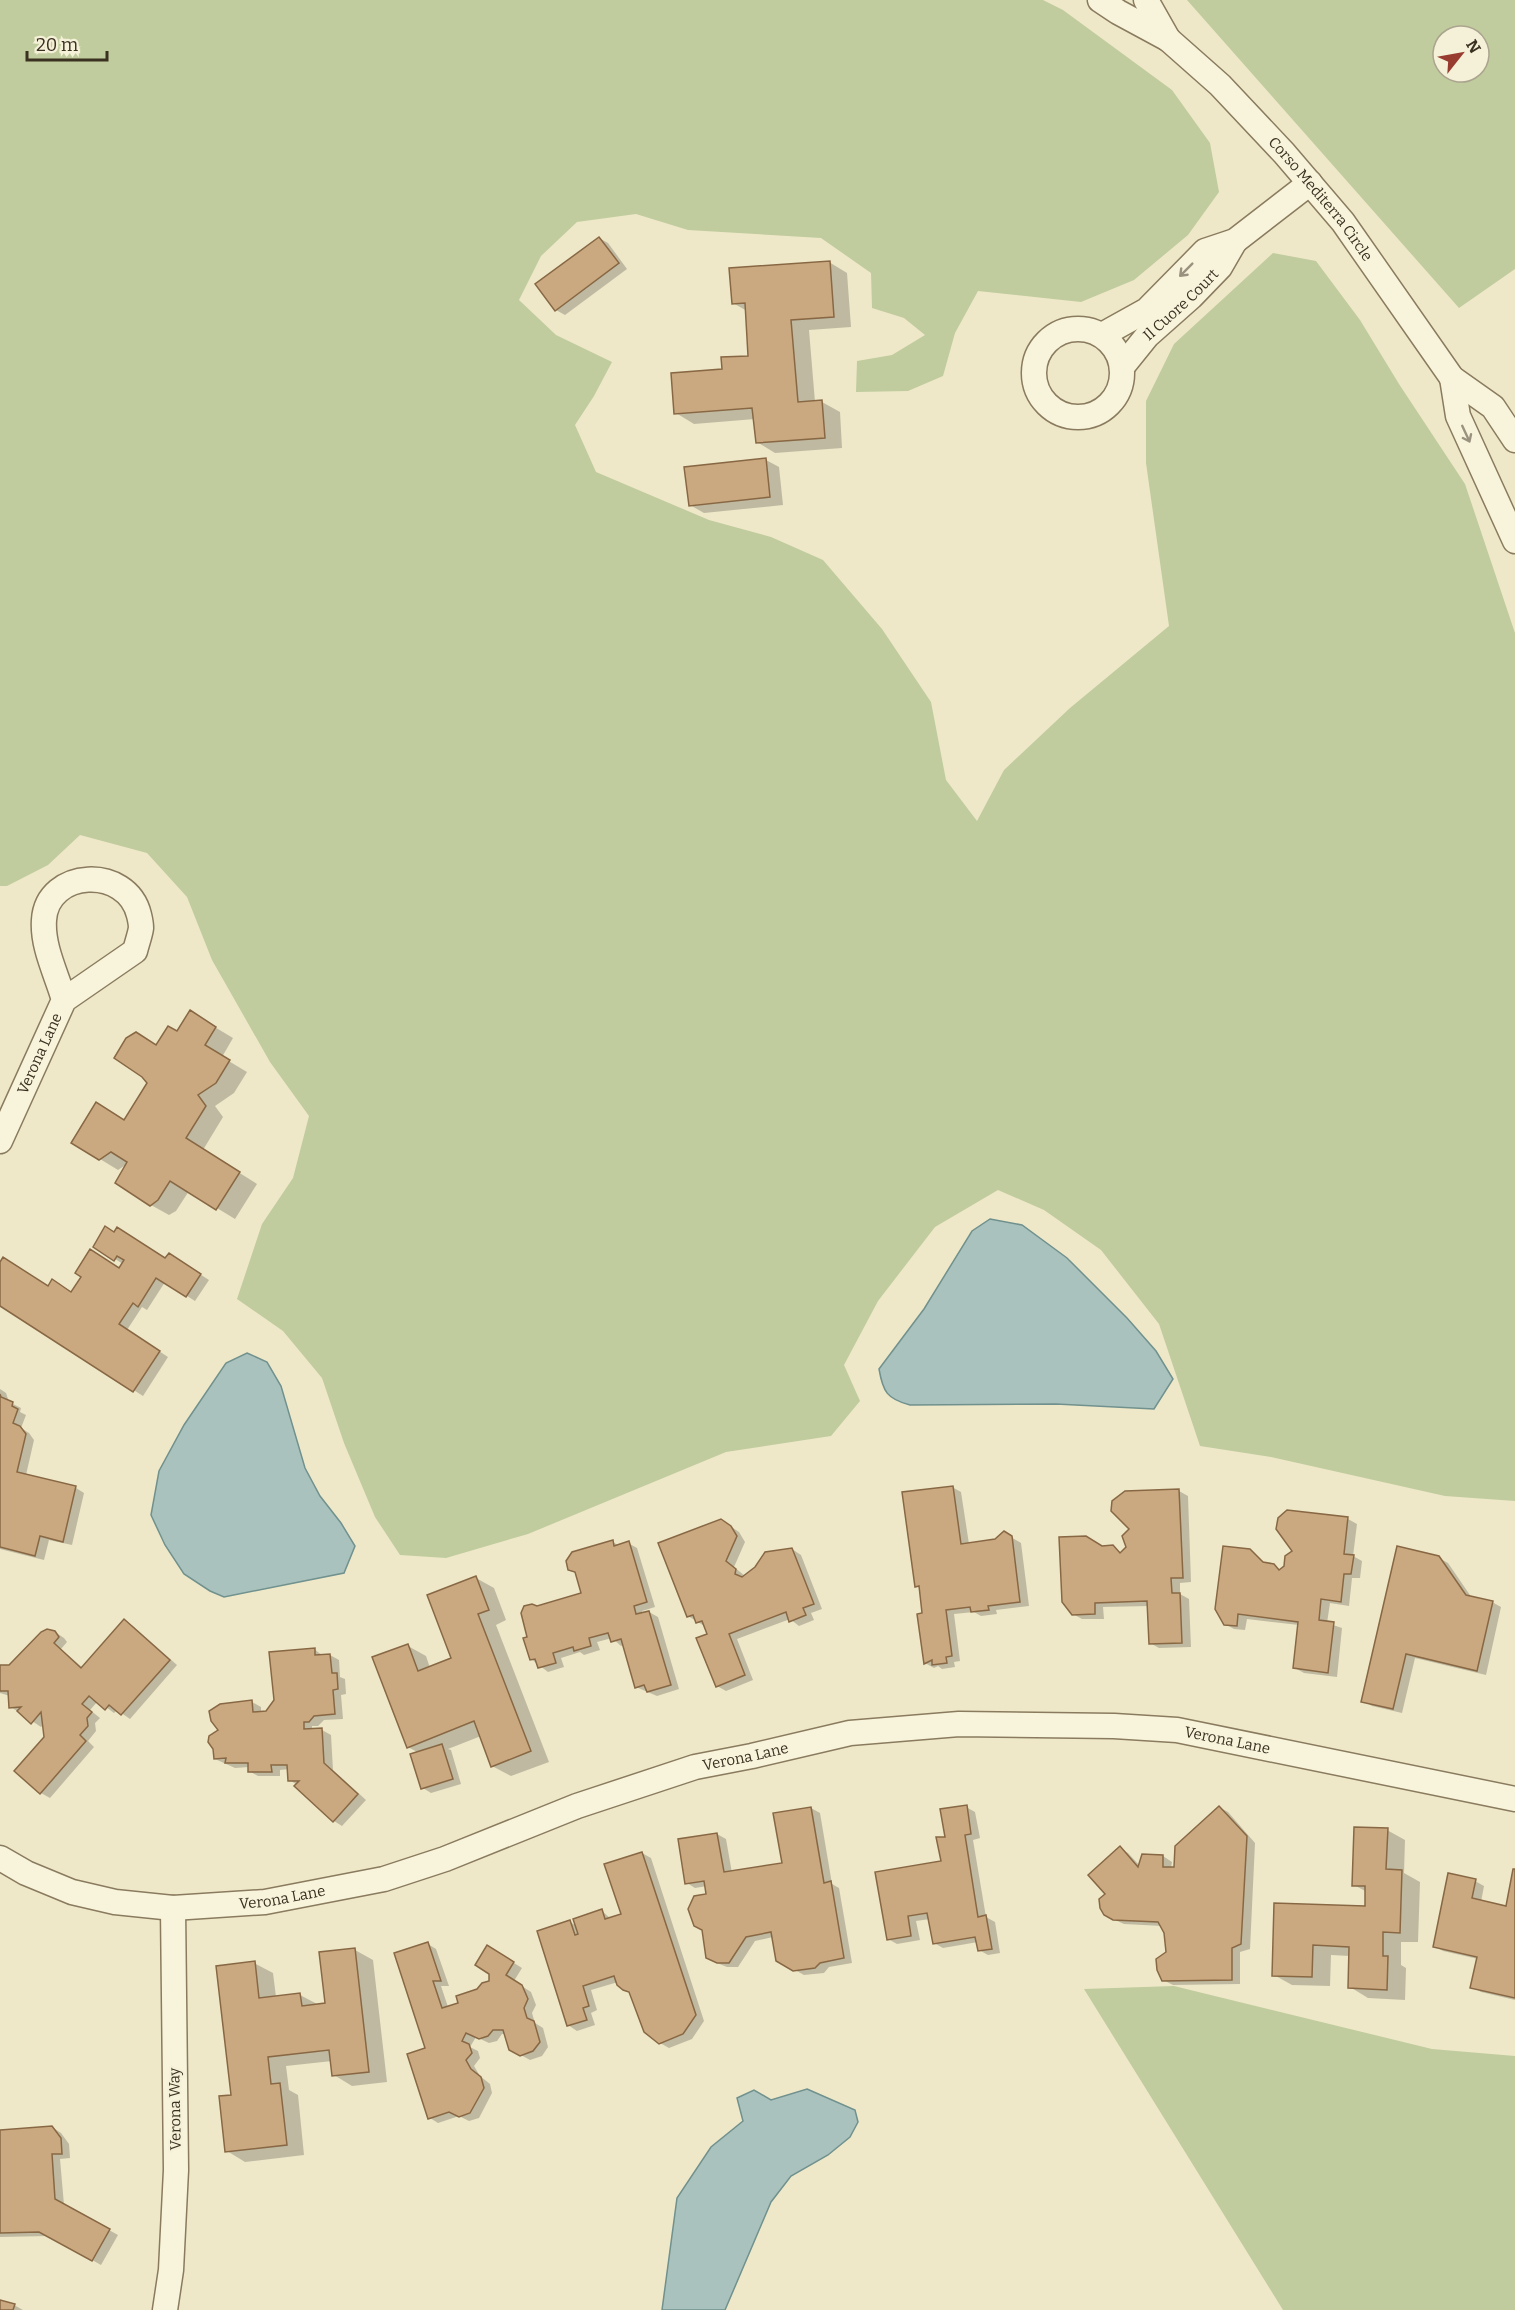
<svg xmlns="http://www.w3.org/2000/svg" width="1515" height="2310" font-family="Bitter,serif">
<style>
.green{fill:#c0cc9d;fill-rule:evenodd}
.water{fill:#aac2be;stroke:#70918d;stroke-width:1.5}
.shadow{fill:#0003}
.building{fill:#cba980;stroke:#886844;stroke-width:1.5}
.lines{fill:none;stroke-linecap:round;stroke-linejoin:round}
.street-casing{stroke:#8a7b5e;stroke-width:27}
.street{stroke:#f8f4dc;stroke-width:24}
.oneway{stroke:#9a927e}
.labels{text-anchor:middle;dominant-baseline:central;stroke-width:4.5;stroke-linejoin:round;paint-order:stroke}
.street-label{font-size:15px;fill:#3b3121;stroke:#f5f1d8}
</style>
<rect width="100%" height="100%" fill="#eee8c9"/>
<g class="green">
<path d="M0,0H1043L1063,10L1172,90L1210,143L1219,192L1188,235L1134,280L1081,302L978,291L955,333L943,376L908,391L856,392L857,361L892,355L925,335L904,318L872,308L871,273L821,238L688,230L636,214L577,222L541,256L519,300L556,335L612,362L594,396L575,425L596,472L709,520L771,537L823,560L882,629L931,702L946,780L977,821L1004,770L1070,708L1169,626L1146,463V401L1174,344L1273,253L1316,261L1360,320L1399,384L1465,484L1515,633V1501L1445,1496L1271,1457L1200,1446L1159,1324L1101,1250L1044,1210L998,1190L935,1227L878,1301L844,1365L860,1401L831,1436L726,1452L528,1534L446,1558L400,1555L375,1517L344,1443L322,1378L283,1331L237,1299L262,1224L293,1178L309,1116L270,1062L212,960L187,897L147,853L80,835L48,865L7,886H0Z"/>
<path d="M1187,0H1515V269L1459,308ZM1443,36H1479V72H1443Z"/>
<path d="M1174,1986L1432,2049L1515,2056V2310H1283L1084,1989Z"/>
</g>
<g class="water">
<path d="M990,1219L1022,1225L1067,1258L1127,1318L1156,1351L1173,1379L1154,1409L1056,1404L910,1405C887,1399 883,1392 879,1369L924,1309L972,1231Z"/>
<path d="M247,1353L267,1362L281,1386L305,1468L320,1496L341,1523L355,1546L344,1573L224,1597L210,1591L184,1574L165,1545L151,1515L159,1471L184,1425L226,1363Z"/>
<path d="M807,2089L855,2110L858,2122L850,2137L828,2155L791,2176L771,2202L725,2310H662L677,2198L711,2147L743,2121L737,2098L754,2090L771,2100Z"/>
</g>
<g class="shadow">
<path d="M599,238L608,243L627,269L565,315L556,310Z"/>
<path d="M829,262L847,273L851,327L809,330L815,402H822L840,412L842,448L775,453L757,442L755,419L694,424L676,413L724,371L750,357L747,311L733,303Z"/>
<path d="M766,460L779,467L783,505L704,513L690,505Z"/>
<path d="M208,1023L233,1038L222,1057L247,1072L234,1093L215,1106L223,1117L203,1150L257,1184L235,1219L189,1191L176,1211L169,1215L151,1205L130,1162L118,1170L100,1159L149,1083L157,1046L178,1033Z"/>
<path d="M95,1246L178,1260L209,1280L195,1301L165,1282L147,1310L142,1307L127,1330L168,1357L143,1396L0,1304V1265L49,1288L72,1293L120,1269L123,1264Z"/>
<path d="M0,1389L6,1393L9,1402L21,1408L20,1412L26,1415L21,1428L29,1433L34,1440L26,1475L76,1488L84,1493L72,1545L49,1540L44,1560L0,1549Z"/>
<path d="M952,1487L961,1492L969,1544L995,1541L1004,1533L1021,1543L1029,1606L996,1610L997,1614L981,1616L974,1612L954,1614L960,1661L954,1662L955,1667L942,1669L938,1666L934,1668L925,1663L924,1615L920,1588L916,1586Z"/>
<path d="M1179,1491L1188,1496L1191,1582L1180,1583V1594L1189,1599L1191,1647L1159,1648L1150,1643L1149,1606L1103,1607L1104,1619H1082L1073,1614L1102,1547L1112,1546L1122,1553Z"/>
<path d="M1287,1512L1348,1519L1357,1524L1353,1556L1362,1561L1360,1578H1352L1349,1606L1330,1603L1327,1623L1342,1628L1337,1677L1304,1673L1295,1668L1299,1625L1247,1619L1245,1630L1234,1629L1225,1624L1249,1551L1267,1564L1282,1570L1294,1551Z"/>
<path d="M730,1526L739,1532L745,1542L734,1567L745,1576L792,1549L801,1555L822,1609L811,1613L814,1620L799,1626L790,1619L737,1639L753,1680L726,1691L717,1686L706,1627L688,1616Z"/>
<path d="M613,1542L619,1546L628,1543L637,1548L655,1607L642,1611L643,1614L649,1612L658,1617L679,1689L657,1696L636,1687L624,1645L621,1646L612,1638L597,1642L600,1650L584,1655L580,1652L561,1658L564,1667L548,1672L531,1659L529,1638L537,1608L583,1594L577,1574L569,1569Z"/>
<path d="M1439,1558L1448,1563L1472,1598L1492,1602L1501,1607L1486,1675L1415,1658L1402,1713L1372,1706L1363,1701Z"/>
<path d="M476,1578L494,1588L506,1620L496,1625L549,1762L511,1776L492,1766L481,1736L448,1749L451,1750L461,1784L431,1793L423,1788L419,1753L408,1747V1646L426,1656L430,1668L453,1659Z"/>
<path d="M125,1621L133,1626L177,1665L130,1719L117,1710L114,1713L98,1701L90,1710L100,1718L95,1723L96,1731L88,1741L94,1747L50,1798L41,1793L45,1738L44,1724L41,1727L11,1707L10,1696L0,1693V1666L10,1667L55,1632L64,1638L67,1642L61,1649L83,1668Z"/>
<path d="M314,1649L323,1656L330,1655L339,1660L340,1677L345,1679L346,1694L341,1695L343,1719L324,1720L318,1726H312V1730H322L331,1735L333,1770L366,1800L342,1826L334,1821L297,1785L290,1780L289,1769L280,1770V1776H258L249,1771V1767L235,1768L215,1759L252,1702L261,1707V1713L267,1712Z"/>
<path d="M966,1807L975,1812L980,1838L973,1840L986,1917L995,1922L1000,1953L988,1955L979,1950L978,1942L943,1948L934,1943L930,1919L916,1921L920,1940L897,1944L888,1939L942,1863L947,1839Z"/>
<path d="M1219,1807L1228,1812L1255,1843L1250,1949L1240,1952V1984L1173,1985L1163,1980L1167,1952L1165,1933L1162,1926L1124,1924L1115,1920L1107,1894L1120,1848L1128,1853L1140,1866L1163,1856L1172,1862L1171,1868H1176Z"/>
<path d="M811,1808L820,1813L832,1884L839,1888L852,1963L829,1967L824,1973L804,1975L777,1960L773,1937L755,1941L738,1967H727L717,1963L707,1886L695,1888L687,1883L717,1834L726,1839L732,1873L783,1864Z"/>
<path d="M1387,1830L1405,1840L1404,1873L1420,1882L1418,1942H1401V1965L1406,1968L1405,2000L1368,1998L1350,1987V1956L1331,1955L1330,1986L1292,1985L1274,1975L1276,1905L1366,1908L1367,1892L1354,1885Z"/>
<path d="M642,1853L651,1858L704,2021L692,2039L669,2048L660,2043L631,1993L623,1989L618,1982L591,1990L597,2010L591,2013L595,2025L577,2031L568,2025L570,1922L578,1927L602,1911L611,1919L623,1915Z"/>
<path d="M1515,1870V2000L1481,1992L1472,1987L1478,1959L1443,1951L1434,1946L1475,1881L1484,1886L1481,1902L1507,1907Z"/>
<path d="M428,1944L436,1949L449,1986H441L448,2007L460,2004L491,1982L488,1947L522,1968L514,1981L531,1992L536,2005L532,2013L535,2023L543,2028L548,2047L542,2056L530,2060L510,2049L506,2034H502L497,2041L489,2043L476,2037L470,2047L478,2051L480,2058L474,2066L480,2076L490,2084L492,2093L479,2118L469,2121L459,2116L438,2123L430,2118Z"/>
<path d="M355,1950L373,1960L387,2082L352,2086L334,2075L332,2061L286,2066L289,2090L298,2095L304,2155L245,2162L227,2151L233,2096L254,1963L273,1973L276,1997L300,1995L319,2005L327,2004Z"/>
<path d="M52,2127L61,2133L69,2144L70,2158L60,2159L64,2205L118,2235L101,2265L49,2236L0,2237V2132Z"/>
<path d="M0,2301L14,2305L23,2310H0Z"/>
</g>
<g class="building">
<path d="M599,237L619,263L555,311L535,284Z"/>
<path d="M830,261L834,317L791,320L798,402L822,400L825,438L756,443L752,408L674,414L671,373L722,369L721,357L748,356L745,303L732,304L729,268Z"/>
<path d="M766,458L770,497L689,506L684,467Z"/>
<path d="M190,1010L216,1027L205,1045L230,1060L216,1083L198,1095L206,1106L186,1138L240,1172L216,1210L170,1181L158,1200L150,1206L115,1183L127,1162L111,1152L99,1160L71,1143L96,1102L124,1120L147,1083L142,1077L114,1058L126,1038L136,1032L156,1045L168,1026L177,1031Z"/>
<path d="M105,1226L114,1232L117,1227L165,1258L169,1253L201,1274L186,1297L156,1278L138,1307L133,1303L119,1324L160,1351L133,1392L0,1306V1262L3,1257L48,1286L52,1279L71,1292L81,1277L75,1273L90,1249L119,1268L124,1260L117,1256L114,1261L93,1247Z"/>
<path d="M0,1394L1,1397L13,1402L12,1406L18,1409L13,1423L20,1426L26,1434L17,1472L76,1486L63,1542L40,1536L35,1556L0,1547Z"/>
<path d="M953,1486L961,1544L995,1539L1004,1531L1012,1536L1020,1602L988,1606L989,1610L971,1612L970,1607L946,1610L952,1656L946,1657L947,1663L932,1665V1660L924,1664L917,1614L922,1613L919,1586L915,1587L902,1492Z"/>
<path d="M1179,1489L1183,1578H1171L1172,1593H1180L1182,1643L1149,1644L1147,1601L1095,1603V1614L1072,1615L1062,1602L1059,1537L1086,1536L1102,1546L1113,1545L1120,1553L1126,1547L1122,1536L1129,1529L1111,1511L1112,1501L1125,1491Z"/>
<path d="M1287,1510L1348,1517L1344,1554L1354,1555L1351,1574H1344L1341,1602L1321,1599L1319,1620L1334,1622L1328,1673L1293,1668L1298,1622L1238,1614L1237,1626L1224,1625L1215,1609L1223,1546L1250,1549L1263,1562L1274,1564L1279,1570L1284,1566L1285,1556L1292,1551L1276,1529L1278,1518Z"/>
<path d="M721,1519L731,1526L737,1536L726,1561L736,1569L735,1574L742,1577L755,1567L765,1552L792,1548L814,1604L803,1608L806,1615L789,1622L786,1612L729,1634L745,1675L716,1687L696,1638L707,1634L702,1621L696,1623L693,1615L687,1617L658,1543Z"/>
<path d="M613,1540L614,1546L629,1541L647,1602L634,1606L636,1614L649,1611L671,1685L647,1692L644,1685L635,1688L621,1639L611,1642L608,1633L589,1638L591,1646L574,1651L573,1647L553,1653L556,1663L538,1668L535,1659L530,1660L523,1638L527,1637L521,1613L524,1606L532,1604L537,1606L581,1593L575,1572L568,1570L566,1561L572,1552Z"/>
<path d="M1397,1546L1439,1556L1466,1595L1493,1601L1477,1671L1406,1654L1393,1709L1361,1702Z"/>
<path d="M476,1576L489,1610L478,1614L531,1751L491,1767L474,1721L407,1748L372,1657L408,1644L418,1671L451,1658L427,1595Z"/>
<path d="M124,1619L170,1660L121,1715L109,1705L105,1710L89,1696L82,1704L92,1712L87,1718L88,1726L80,1735L86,1741L40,1794L14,1771L44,1737L41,1712L31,1724L17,1711L21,1707L9,1708L8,1691H0V1665H9L41,1632L47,1629L55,1631L59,1637L54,1643L81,1668Z"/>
<path d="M315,1648V1655L330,1654L332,1673H337L338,1689L333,1690L335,1714L314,1716L309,1722H304V1729L322,1728L324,1763L358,1794L333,1822L294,1786L299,1781H288L287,1765H271L272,1772H248V1763H225L226,1758L214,1759L213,1749L208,1742L209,1736L218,1730L211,1721L209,1711L220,1704L252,1700L253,1712L266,1711L274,1700L269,1652Z"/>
<path d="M442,1744L453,1779L421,1789L410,1754Z"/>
<path d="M967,1805L971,1834L965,1835L978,1917L986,1915L992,1949L978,1951L975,1937L933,1944L927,1913L908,1916L911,1936L887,1940L875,1872L941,1861L936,1837H945L940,1809Z"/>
<path d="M1219,1806L1247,1836L1241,1944L1232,1948V1980L1162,1981L1157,1970L1156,1959L1166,1952L1164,1933L1158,1922L1113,1920L1104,1915L1100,1908L1099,1899L1105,1894L1088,1875L1120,1846L1138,1867L1142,1854L1163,1855V1867H1174L1175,1846Z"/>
<path d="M811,1807L824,1883L831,1881L844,1958L820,1963L815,1968L793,1971L776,1961L771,1932L746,1937L729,1963H717L706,1958L702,1930L694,1926L688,1909L694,1896L706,1894L704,1881L685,1884L678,1839L717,1833L724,1872L782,1863L773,1813Z"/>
<path d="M1354,1827L1388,1828L1386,1869L1402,1870L1400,1933L1383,1932V1956H1388L1387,1990L1348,1988L1349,1947L1313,1945L1312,1977L1272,1976L1274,1903L1365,1906V1886H1352Z"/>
<path d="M642,1852L696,2015L683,2034L659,2044L644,2032L629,1992L623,1990L617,1985L614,1976L583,1986L589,2006L583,2008L587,2020L567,2026L537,1931L570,1920L575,1935L578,1934L573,1919L602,1909L605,1919L621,1914L604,1864Z"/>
<path d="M1513,1869H1515V1998L1470,1988L1477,1957L1433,1947L1448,1873L1476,1879L1472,1898L1506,1906Z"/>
<path d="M428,1942L441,1981H433L442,2008L458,2003L456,1996L477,1989L482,1983L489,1981V1974L475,1965L487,1945L514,1962L506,1975L522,1985L528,1999L524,2008L527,2018L534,2021L540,2042L533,2051L520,2056L509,2050L503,2030H493L488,2036L479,2039L466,2033L462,2041L469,2044L472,2053L466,2060L471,2069L481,2077L484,2088L470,2113L459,2117L449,2112L428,2119L407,2054L425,2048L394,1953Z"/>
<path d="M355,1948L369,2072L332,2076L329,2050L268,2057L271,2084L280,2083L287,2145L225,2152L219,2096L231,2095L216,1966L255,1961L259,1998L300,1993L302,2006L325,2003L319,1952Z"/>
<path d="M52,2126L61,2138L62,2154H52L55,2199L110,2229L92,2261L39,2232L0,2233V2130Z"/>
<path d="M0,2300L15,2304L13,2310H0Z"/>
</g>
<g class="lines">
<g class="street-casing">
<g id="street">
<path id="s1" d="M1100,0L1118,12L1168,39L1220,85L1284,153L1343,222L1452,378L1493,407L1515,440"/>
<path d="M1146,0L1168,39"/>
<circle cx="1078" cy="373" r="44"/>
<path d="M1102,335L1147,310L1205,251L1235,241L1310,183"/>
<path id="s2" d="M1122,367L1147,336L1191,297L1220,267L1235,241"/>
<path d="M1452,378L1458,416L1515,541"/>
<path id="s3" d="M0,1141L64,1000L135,951C137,943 140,935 141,928C141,924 140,919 139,915C127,865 47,869 44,920C42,947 57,975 64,1000"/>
<path id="s4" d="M0,1858L26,1873L72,1892L115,1902L173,1908L265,1902L384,1879L445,1859L577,1806L695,1767L752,1756L850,1733L959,1724L1114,1726L1177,1730L1515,1799"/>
<path d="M165,2310L171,2270L176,2170L173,1908"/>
</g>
</g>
<use href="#street" class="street"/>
</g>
<defs><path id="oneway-shaft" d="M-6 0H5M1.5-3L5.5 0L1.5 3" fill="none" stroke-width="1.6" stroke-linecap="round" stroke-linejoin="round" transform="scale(1.5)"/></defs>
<g class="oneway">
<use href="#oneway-shaft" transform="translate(1186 270) rotate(135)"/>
<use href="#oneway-shaft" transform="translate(1466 434) rotate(65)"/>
</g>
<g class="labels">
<g class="street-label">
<text stroke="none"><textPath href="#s1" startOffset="300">Corso Mediterra Circle</textPath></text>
<text stroke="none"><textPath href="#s2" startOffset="86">Il Cuore Court</textPath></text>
<text stroke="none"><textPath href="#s3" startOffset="96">Verona Lane</textPath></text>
<text stroke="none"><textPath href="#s4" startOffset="1264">Verona Lane</textPath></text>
<text stroke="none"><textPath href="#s4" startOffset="778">Verona Lane</textPath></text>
<text stroke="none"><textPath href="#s4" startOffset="292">Verona Lane</textPath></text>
<text transform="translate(175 2109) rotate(-91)">Verona Way</text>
</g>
</g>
<g transform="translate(1461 54) rotate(59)"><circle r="28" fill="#f5f1d8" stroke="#aba48f" stroke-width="1.5"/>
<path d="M0-4.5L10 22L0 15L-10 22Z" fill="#973c2f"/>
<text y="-9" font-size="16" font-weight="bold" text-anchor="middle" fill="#3b3121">N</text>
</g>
<path d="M27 51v9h80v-9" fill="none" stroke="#3b3121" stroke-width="3"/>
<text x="36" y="51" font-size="18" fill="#3b3121" stroke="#f5f1d8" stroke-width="4.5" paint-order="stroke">20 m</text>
</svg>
